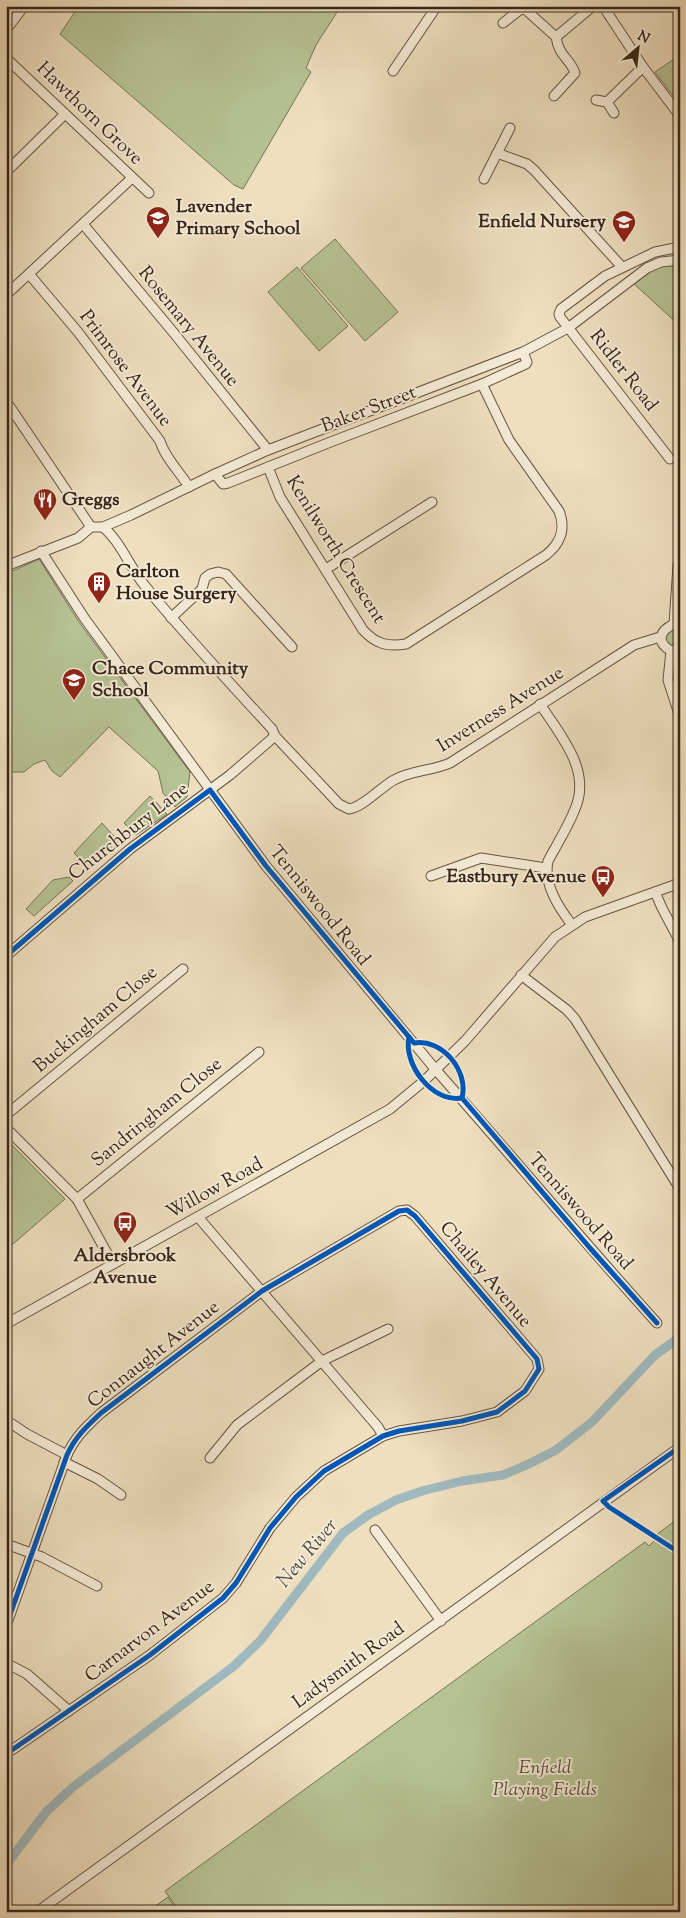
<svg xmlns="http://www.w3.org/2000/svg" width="686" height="1918" font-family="'Sorts Mill Goudy',serif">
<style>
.green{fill:#b6c294;stroke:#767457}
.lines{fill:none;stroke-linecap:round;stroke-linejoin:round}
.canal{stroke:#9fb9be;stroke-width:9}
.minor-casing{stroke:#645443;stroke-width:11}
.minor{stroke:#f4ead5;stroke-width:9}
.cycleway-casing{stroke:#f4ead5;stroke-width:8}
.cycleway{stroke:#0057b8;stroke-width:5}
.labels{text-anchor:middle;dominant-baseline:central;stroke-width:4;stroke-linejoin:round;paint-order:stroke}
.street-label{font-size:19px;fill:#36261a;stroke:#f4ead5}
.poi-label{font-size:19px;font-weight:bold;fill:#36261a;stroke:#f4ead5;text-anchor:start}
.park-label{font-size:19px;font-style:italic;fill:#564d38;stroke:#f4ead5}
.water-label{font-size:20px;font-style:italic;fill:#504b43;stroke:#f4ead5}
</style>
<rect width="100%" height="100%" fill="#eedfbf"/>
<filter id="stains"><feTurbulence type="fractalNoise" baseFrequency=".004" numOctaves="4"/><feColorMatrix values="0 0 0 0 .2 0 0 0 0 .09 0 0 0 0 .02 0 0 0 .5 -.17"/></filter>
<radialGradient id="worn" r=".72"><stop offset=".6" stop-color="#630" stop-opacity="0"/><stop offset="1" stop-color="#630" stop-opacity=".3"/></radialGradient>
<g class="green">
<path d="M79,6H341L316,45L306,68L311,72L243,189L234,185L60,34Z"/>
<path d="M680,55V105L655,72Z"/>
<path d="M335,239L398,312L365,341L301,268Z"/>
<path d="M670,265L680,267V326L632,282L658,266Z"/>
<path d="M297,267L348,326L319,351L268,292Z"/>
<path d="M39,559L79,622L190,772L187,797L175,807L163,793L158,771L109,727L60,777L52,771L45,760L34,764L24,772H6V574Z"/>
<path d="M672,628H676L680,632V642L674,647H671L663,640L665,634Z"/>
<path d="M150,796L167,814L136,835L124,823Z"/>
<path d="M102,823L121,844L90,869L74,853Z"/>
<path d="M69,877L73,881L34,916L26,909L53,880Z"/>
<path d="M6,1139L65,1199L6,1250Z"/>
<path d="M680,1517V1550L656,1535Z"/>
<path d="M655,1540L680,1555V1912H180L165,1891L645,1542L649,1546Z"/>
<path d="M168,1897L178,1912H147Z"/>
</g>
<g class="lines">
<path class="canal" d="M6,1865L46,1812L73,1787L234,1666L260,1641L343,1533L368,1515L396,1500L422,1491L462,1481L503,1475L531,1463L556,1450L592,1422L655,1355L680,1337"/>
<g class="minor-casing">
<g id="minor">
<path d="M603,6L643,67L680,116"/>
<path d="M503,23L521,9L526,10L556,37L593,6"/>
<path d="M6,30L24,6"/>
<path d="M6,58L149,193"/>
<path d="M393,71L437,6"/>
<path d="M554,96L575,73C570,58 559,57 556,37"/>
<path d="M596,100L607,102"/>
<path d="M614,113L607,102L643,67"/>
<path d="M497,153L527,164L534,170L622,267"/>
<path d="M6,172L65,114"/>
<path d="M484,179L510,128"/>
<path d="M83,224L173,332L268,450"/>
<path d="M29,274L78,332L160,441C165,458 180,472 189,487"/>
<path d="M6,295L132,178"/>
<path d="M6,401L91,527"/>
<path d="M670,459L560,317L559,314L561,309L605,276L655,252L680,247"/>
<path d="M268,467L280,497L363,630C376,644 387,647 406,644L546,555C561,543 566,529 559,511L509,440L482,384"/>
<path d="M215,474L223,484L228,483L328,443L482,384L526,364L527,362L523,352"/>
<path d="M103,527C121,542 130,568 145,586C185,635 229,682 272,729L275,736L339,804L349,809C362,808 381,787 394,780C412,770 432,771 450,763L634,645L660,637"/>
<path d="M41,551L85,619L266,866L436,1070C510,1154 582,1240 657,1323"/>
<path d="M6,566L78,538L91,527H103L131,515L215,474L268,450L523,352L568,328L647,268L661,262L680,260"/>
<path d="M326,569L432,502"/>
<path d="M171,618L202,589L205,578L210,574L218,572L226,574L292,647"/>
<path d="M674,624L678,565"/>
<path d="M680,627L674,624C659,631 656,642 671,651L680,647"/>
<path d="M671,651L668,680L680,717"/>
<path d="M540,704C560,735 592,770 575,809C568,827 557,844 548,861C543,884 559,908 572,925"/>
<path d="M431,876L481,858L546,868"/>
<path d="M655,892L662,908L680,942"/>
<path d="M6,956L130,849L230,775L275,736"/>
<path d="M521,975L567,1010L575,1019L680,1189"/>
<path d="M6,1115L183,969"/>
<path d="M6,1128L77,1199L113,1264"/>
<path d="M77,1199L259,1052"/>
<path d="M198,1217L378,1427L383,1436"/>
<path d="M6,1324L390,1109L424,1081L465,1041L555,937L585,917L680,883"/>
<path d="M6,1420L27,1434L67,1455"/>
<path d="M210,1458L237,1425L322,1361L388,1329"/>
<path d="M64,1462L98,1479L121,1495"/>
<path d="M375,1530L441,1621"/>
<path d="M6,1544L42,1557L97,1586"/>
<path d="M6,1626L67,1455C75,1437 87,1426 101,1413L262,1291L399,1211L407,1210L415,1216L537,1359L539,1369L525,1391L497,1412L462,1421L399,1431L383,1436L324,1471L296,1497L270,1528L236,1583L223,1598L150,1655L6,1754"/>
<path d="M6,1663L27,1674L69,1711"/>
<path d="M37,1912L680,1447"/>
</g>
</g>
<use href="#minor" class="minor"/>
<g class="cycleway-casing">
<g id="cycleway">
<path d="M6,956L130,849L210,790L266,866L404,1031L414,1043C442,1038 469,1071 462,1098"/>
<path d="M409,1037C403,1064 432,1103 462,1098"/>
<path d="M462,1098L590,1248L657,1323"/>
<path d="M680,1447L603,1501L609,1507L680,1553"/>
<path d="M6,1626L67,1455C75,1437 87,1426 101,1413L262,1291L399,1211L407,1210L415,1216L537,1359L539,1369L525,1391L497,1412L462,1421L399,1431L383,1436L324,1471L296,1497L270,1528L236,1583L223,1598L150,1655L6,1754"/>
</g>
</g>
<use href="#cycleway" class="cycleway"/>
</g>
<defs>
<g id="school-pin" transform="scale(1.25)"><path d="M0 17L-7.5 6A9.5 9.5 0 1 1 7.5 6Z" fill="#8f2418" stroke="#f4ead5"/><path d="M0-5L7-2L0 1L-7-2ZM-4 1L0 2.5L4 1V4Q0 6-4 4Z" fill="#fff"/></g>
<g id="restaurant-pin" transform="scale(1.25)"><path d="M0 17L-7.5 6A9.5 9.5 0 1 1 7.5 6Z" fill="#8f2418" stroke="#f4ead5"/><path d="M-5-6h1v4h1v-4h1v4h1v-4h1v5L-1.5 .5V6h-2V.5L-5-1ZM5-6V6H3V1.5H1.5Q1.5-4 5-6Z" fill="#fff"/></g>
<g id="building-pin" transform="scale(1.25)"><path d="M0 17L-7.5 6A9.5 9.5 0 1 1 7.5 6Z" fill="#8f2418" stroke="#f4ead5"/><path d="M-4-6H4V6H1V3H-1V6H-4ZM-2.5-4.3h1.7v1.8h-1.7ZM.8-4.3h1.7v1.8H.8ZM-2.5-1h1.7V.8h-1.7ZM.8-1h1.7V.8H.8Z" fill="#fff"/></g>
<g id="bus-pin" transform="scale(1.25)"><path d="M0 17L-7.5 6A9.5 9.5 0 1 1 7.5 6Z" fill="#8f2418" stroke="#f4ead5"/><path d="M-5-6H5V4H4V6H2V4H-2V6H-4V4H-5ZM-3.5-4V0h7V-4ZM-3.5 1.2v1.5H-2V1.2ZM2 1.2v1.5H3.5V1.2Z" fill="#fff"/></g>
</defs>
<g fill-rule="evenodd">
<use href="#school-pin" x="158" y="218"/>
<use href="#school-pin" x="624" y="222"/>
<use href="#restaurant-pin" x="45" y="500"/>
<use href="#building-pin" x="99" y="583"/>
<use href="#school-pin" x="74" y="680"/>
<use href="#bus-pin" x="603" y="877"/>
<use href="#bus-pin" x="125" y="1223"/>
</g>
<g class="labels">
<g class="street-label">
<text transform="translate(89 114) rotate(44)">Hawthorn Grove</text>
<text transform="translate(188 327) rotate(51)">Rosemary Avenue</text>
<text transform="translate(125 369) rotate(53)">Primrose Avenue</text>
<text transform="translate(623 371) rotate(52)">Ridler Road</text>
<text transform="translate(369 410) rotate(-21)">Baker Street</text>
<text transform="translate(335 550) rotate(58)">Kenilworth Crescent</text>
<text transform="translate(501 710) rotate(-32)">Inverness Avenue</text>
<text transform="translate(129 832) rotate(-38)">Churchbury Lane</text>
<text transform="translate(319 906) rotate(51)">Tenniswood Road</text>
<text transform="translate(96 1020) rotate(-40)">Buckingham Close</text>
<text transform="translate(157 1113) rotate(-39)">Sandringham Close</text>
<text transform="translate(215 1189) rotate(-29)">Willow Road</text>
<text transform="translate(580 1212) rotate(49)">Tenniswood Road</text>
<text transform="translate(485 1275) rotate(50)">Chailey Avenue</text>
<text transform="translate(154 1355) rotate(-38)">Connaught Avenue</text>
<text transform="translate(150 1632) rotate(-37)">Carnarvon Avenue</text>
<text transform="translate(349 1666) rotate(-36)">Ladysmith Road</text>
</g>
<g class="poi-label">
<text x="176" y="207">Lavender<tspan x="176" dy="22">Primary School</tspan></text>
<text x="606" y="222" text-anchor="end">Enfield Nursery</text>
<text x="62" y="500">Greggs</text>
<text x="116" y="572">Carlton<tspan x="116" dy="22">House Surgery</tspan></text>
<text x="92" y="669">Chace Community<tspan x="92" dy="22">School</tspan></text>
<text x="586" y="877" text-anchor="end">Eastbury Avenue</text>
<text x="125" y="1256" text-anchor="middle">Aldersbrook<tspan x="125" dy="22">Avenue</tspan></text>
</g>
<g class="park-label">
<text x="545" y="1768">Enfield<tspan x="545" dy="22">Playing Fields</tspan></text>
</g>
<g class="water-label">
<text transform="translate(308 1554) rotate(-50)">New River</text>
</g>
</g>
<rect width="686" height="1918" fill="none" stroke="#eedfbf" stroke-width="25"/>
<rect x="8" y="8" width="671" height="1903" fill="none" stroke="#36261a" stroke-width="2.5"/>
<rect x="12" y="12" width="661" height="1893" fill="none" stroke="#36261a"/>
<g transform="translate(638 48) rotate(28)" stroke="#f4ead5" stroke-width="4" paint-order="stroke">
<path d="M0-4L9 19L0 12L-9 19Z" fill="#36261a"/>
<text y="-8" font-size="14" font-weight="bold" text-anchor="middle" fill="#36261a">N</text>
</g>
<rect width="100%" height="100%" filter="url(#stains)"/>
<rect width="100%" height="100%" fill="url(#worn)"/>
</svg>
